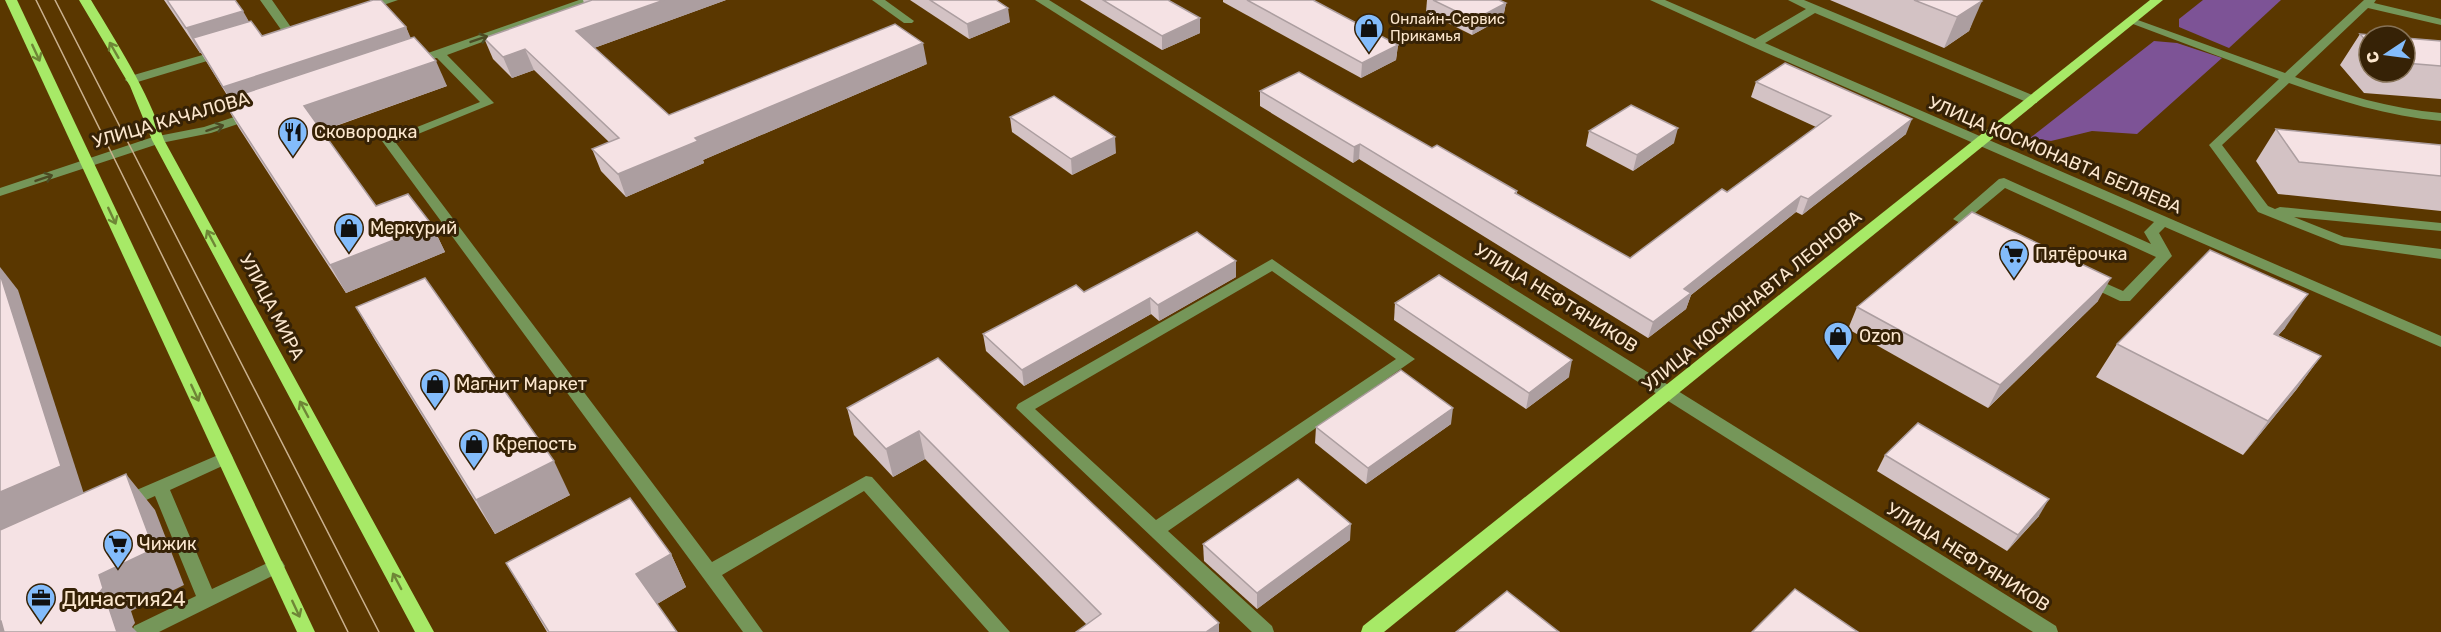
<svg xmlns="http://www.w3.org/2000/svg" width="2441" height="632" font-family="Rubik,sans-serif">
<style>
.green{fill:#7d5396}
.lines{fill:none;stroke-linecap:round;stroke-linejoin:round}
.minor{fill:#759659;fill-rule:evenodd}
.major{fill:#a7e967;fill-rule:evenodd}
.tram{stroke:#cab18e;stroke-width:1.5}
.wall{fill:#d3c2c4}
.shaded-wall{fill:#ac9ea0}
.building{fill:#f5e2e4;stroke:#ac9ea0;stroke-width:1.5}
.oneway{stroke:#4c4b23}
.oneway2{stroke:#6e8636}
.labels{text-anchor:middle;dominant-baseline:central;stroke-width:6;stroke-linejoin:round;paint-order:stroke}
.far-poi-label{font-size:15px;fill:#fce7ce;stroke:#362206;text-anchor:start}
.street-label{font-size:18px;fill:#fce7ce;stroke:#362206}
.poi-label{font-size:18px;fill:#fce7ce;stroke:#362206;text-anchor:start}
.near-poi-label{font-size:21px;fill:#fce7ce;stroke:#362206;text-anchor:start}
</style>
<rect width="100%" height="100%" fill="#5a3700"/>
<g class="green">
<path d="M2203,0H2281L2229,48L2179,27V19Z"/>
<path d="M2154,41L2177,43L2222,58L2137,134L2092,131L2051,141L2030,138Z"/>
</g>
<g class="lines">
<g class="minor">
<path d="M260,0H272L295,33L293,35L271,39V35L282,31Z"/>
<path d="M380,0H398L366,11L360,8Z"/>
<path d="M579,0H596L447,55L494,103L396,143L712,562L866,476L872,477L1010,632H989L864,491L722,575L763,632H743L382,141L480,102L437,58L428,59V53Z"/>
<path d="M872,0H885L914,21L912,23H904Z"/>
<path d="M1035,0H1049L2056,626L2058,632H2033Z"/>
<path d="M1650,0H1665L1755,39L1806,9L1788,0H1804L2037,97V103H2029L1815,13L1765,43L2441,336V347L2165,227L2159,233L2172,256L2130,301H2120L2082,283L2080,280L2087,275L2123,291L2156,257L2005,188L1969,218L1986,228L1984,231H1974L1953,219L1999,179L2004,178L2151,244L2144,232L2154,222L1751,46Z"/>
<path d="M2364,0H2376L2374,3L2441,19V25L2368,8L2295,77C2343,94 2390,109 2441,113V121C2388,116 2339,101 2289,83L2222,145L2268,206L2275,209L2280,207L2441,223V231L2294,217L2344,237L2441,249V259L2341,245L2258,212L2209,145L2279,79L2125,21L2131,18L2135,19L2285,73Z"/>
<path d="M223,49L227,51V55L131,84L125,80L127,77Z"/>
<path d="M255,110L259,111V117L211,133L161,143L0,196V188L153,137L204,127Z"/>
<path d="M1272,259L1415,359L1168,531L1272,626L1274,632H1252L1016,408L1018,404ZM1272,271L1396,359L1156,520L1035,409Z"/>
<path d="M225,452L231,454L233,458L231,462L170,490L212,589L276,559L282,561L285,566L282,571L159,632H132L134,626L196,596L155,496L124,510L118,508L115,503L118,498Z"/>
</g>
<g class="major">
<path d="M5,0H17L315,632H297Z"/>
<path d="M79,0H91C118,45 147,89 164,140L434,632H415L152,140L130,86Z"/>
<path d="M2150,0H2163L1384,632H1361L1363,626Z"/>
</g>
<g class="tram">
<path d="M36,0L348,632"/>
<path d="M55,0L379,632"/>
</g>
</g>
<g class="wall">
<path d="M164,0H235L249,22L262,36L406,27L410,38L447,86L322,131L376,206L432,225L445,252L346,293L239,128L224,102L230,100L201,53H200Z"/>
<path d="M583,0H726L594,48L669,115L927,64L703,160L704,163L626,197L601,171L592,149L609,142L534,70L512,78L493,59L484,38L584,3Z"/>
<path d="M910,0H996L1010,22L969,39Z"/>
<path d="M1080,0H1168L1200,18V33L1162,50Z"/>
<path d="M1223,0H1313L1398,45L1396,60L1361,78L1223,2Z"/>
<path d="M1427,0H1499L1506,3L1503,18L1472,35L1426,12Z"/>
<path d="M1830,0H1980L1969,31L1944,48Z"/>
<path d="M2360,34L2369,36V72H2405V38L2441,41V99L2364,93L2340,65Z"/>
<path d="M1756,82L1906,134L1802,215L1796,212L1691,295L1686,309L1648,338L1359,159L1353,163L1260,106V91L1432,148L1517,191V194L1630,258L1727,192L1816,127L1751,97Z"/>
<path d="M1010,117L1116,153L1072,175L1012,132Z"/>
<path d="M2276,129L2441,145V211L2278,194L2256,161Z"/>
<path d="M1589,131L1674,143L1633,171L1586,146Z"/>
<path d="M1236,277L1159,321L1151,314L1024,386L986,351L983,334L1084,292Z"/>
<path d="M2098,301L1988,408L1848,329L1857,307Z"/>
<path d="M1395,303L1569,377L1526,409L1394,320Z"/>
<path d="M356,307L570,495L495,534L375,340Z"/>
<path d="M2285,328L2278,335L2321,356L2296,390L2243,455L2096,377L2117,344Z"/>
<path d="M938,358L1219,623L1087,625L925,459L893,477L854,435L847,408Z"/>
<path d="M1451,424L1366,484L1315,443L1316,427Z"/>
<path d="M1885,455L2039,516L2007,551L1877,471Z"/>
<path d="M1350,540L1257,609L1204,561L1203,544Z"/>
<path d="M671,554L686,587L657,604L677,632H547L506,563Z"/>
</g>
<g class="shaded-wall">
<path d="M664,0H726L583,52L576,31Z"/>
<path d="M1982,1L1969,31L1944,48L1957,17Z"/>
<path d="M1506,3L1503,18L1472,35L1474,20Z"/>
<path d="M1008,8L1010,22L969,39L967,24Z"/>
<path d="M243,11L257,36L200,53L186,28Z"/>
<path d="M1200,18V33L1162,50V36Z"/>
<path d="M406,27L417,52L238,113L223,87Z"/>
<path d="M923,43L927,64L703,160L704,163L626,197L618,174L695,138Z"/>
<path d="M1398,45L1396,60L1361,78L1362,63Z"/>
<path d="M525,49L534,70L512,78L503,57Z"/>
<path d="M436,61L447,86L318,132L304,106Z"/>
<path d="M1912,119L1906,134L1802,215L1808,199Z"/>
<path d="M1678,128L1674,143L1633,171L1637,155Z"/>
<path d="M1115,137L1116,153L1072,175L1071,159Z"/>
<path d="M1360,144L1359,159L1353,163L1354,147Z"/>
<path d="M1801,196L1796,212L1691,295L1686,309L1648,338L1653,322L1684,289Z"/>
<path d="M432,225L445,252L346,293L330,265Z"/>
<path d="M1236,261V277L1159,321L1158,305Z"/>
<path d="M0,267L18,290L84,494L0,530Z"/>
<path d="M2111,278L2098,301L1988,408L2000,385Z"/>
<path d="M2308,294L2285,328L2250,367L2274,334Z"/>
<path d="M1150,298L1151,314L1024,386L1022,370Z"/>
<path d="M2321,356L2296,390L2243,455L2268,421Z"/>
<path d="M1572,360L1569,377L1526,409L1529,393Z"/>
<path d="M1453,408L1451,424L1366,484L1368,468Z"/>
<path d="M919,431L925,459L893,477L886,449Z"/>
<path d="M554,461L570,495L495,534L476,500Z"/>
<path d="M126,474L155,510L184,585L131,611L135,623L132,627L137,632H117L97,596L99,575Z"/>
<path d="M2049,499L2039,516L2007,551L2018,535Z"/>
<path d="M1351,524L1350,540L1257,609V593Z"/>
<path d="M671,554L686,587L652,607L636,574Z"/>
<path d="M0,621H1L12,632H0Z"/>
<path d="M1219,623V632H1206Z"/>
</g>
<g class="building">
<path d="M167,0H235L243,11L186,28Z"/>
<path d="M373,0H381L406,27L223,87L193,38L251,21L262,36Z"/>
<path d="M592,0H664L576,31L669,115L895,24L923,43L695,138L698,141L618,174L592,149L619,138L525,49L503,57L484,38Z"/>
<path d="M930,0H996L1008,8L967,24Z"/>
<path d="M1103,0H1168L1200,18L1162,36Z"/>
<path d="M1247,0H1313L1398,45L1362,63Z"/>
<path d="M1433,0H1499L1506,3L1474,20Z"/>
<path d="M1914,0H1980L1982,1L1957,17Z"/>
<path d="M2360,34L2382,36H2369V44Z"/>
<path d="M414,37L436,61L304,106L376,206L408,194L432,225L330,265L224,102L231,100L230,98Z"/>
<path d="M2405,38L2441,41V66L2405,63Z"/>
<path d="M1785,63L1912,119L1808,199L1801,196L1684,289L1691,293L1653,322L1360,144L1354,147L1260,91L1299,72L1432,148L1437,145L1517,191L1515,193L1630,258L1722,189L1727,192L1831,116L1756,82Z"/>
<path d="M1054,96L1115,137L1071,159L1010,117Z"/>
<path d="M1631,105L1678,128L1637,155L1589,131Z"/>
<path d="M2276,129L2441,145V176L2299,162Z"/>
<path d="M1972,212L2111,278L2000,385L1857,307Z"/>
<path d="M1197,232L1236,261L1158,305L1150,298L1022,370L983,334L1076,285L1084,292Z"/>
<path d="M2210,250L2308,294L2274,334L2321,356L2268,421L2117,344Z"/>
<path d="M0,274L61,466L0,492Z"/>
<path d="M1439,275L1572,360L1529,393L1395,303Z"/>
<path d="M425,278L554,461L476,500L356,307Z"/>
<path d="M938,358L1219,623L1206,632H1076L1101,614L919,431L886,449L847,408Z"/>
<path d="M1401,370L1453,408L1368,468L1316,427Z"/>
<path d="M1918,423L2049,499L2018,535L1885,455Z"/>
<path d="M126,474L154,549L99,575L103,588L97,596L99,599H106L117,632H4L1,621H0V530Z"/>
<path d="M1298,479L1351,524L1257,593L1203,544Z"/>
<path d="M630,498L671,554L636,574L677,632H549L506,563Z"/>
<path d="M1795,589L1858,632H1752Z"/>
<path d="M1507,591L1559,632H1456Z"/>
</g>
<defs><path id="oneway-shaft" d="M-6 0H5M1.5-3L5.5 0L1.5 3" fill="none" stroke-width="1.6" stroke-linecap="round" stroke-linejoin="round" transform="scale(1.5)"/></defs>
<g class="oneway">
<use href="#oneway-shaft" transform="translate(479 39) rotate(-19)"/>
<use href="#oneway-shaft" transform="translate(215 128) rotate(-18)"/>
<use href="#oneway-shaft" transform="translate(44 178) rotate(-19)"/>
</g>
<g class="oneway2">
<use href="#oneway-shaft" transform="translate(114 50) rotate(-120)"/>
<use href="#oneway-shaft" transform="translate(36 53) rotate(65)"/>
<use href="#oneway-shaft" transform="translate(112 216) rotate(65)"/>
<use href="#oneway-shaft" transform="translate(211 238) rotate(-118)"/>
<use href="#oneway-shaft" transform="translate(195 393) rotate(65)"/>
<use href="#oneway-shaft" transform="translate(304 409) rotate(-118)"/>
<use href="#oneway-shaft" transform="translate(397 581) rotate(-118)"/>
<use href="#oneway-shaft" transform="translate(296 609) rotate(65)"/>
</g>
<defs>
<g id="shop-pin" transform="scale(1.5)"><path d="M0 17L-7.5 6A9.5 9.5 0 1 1 7.5 6Z" fill="#83bcfb" stroke="#362206"/><path d="M-5-2.5h2.3a2.7 3.5 0 0 1 5.4 0H5L5.5 6h-11ZM-1.5-2.5h3a1.5 2.3 0 0 0-3 0Z" fill="#111"/></g>
<g id="restaurant-pin" transform="scale(1.5)"><path d="M0 17L-7.5 6A9.5 9.5 0 1 1 7.5 6Z" fill="#83bcfb" stroke="#362206"/><path d="M-5-6h1v4h1v-4h1v4h1v-4h1v5L-1.5 .5V6h-2V.5L-5-1ZM5-6V6H3V1.5H1.5Q1.5-4 5-6Z" fill="#111"/></g>
<g id="supermarket-pin" transform="scale(1.5)"><path d="M0 17L-7.5 6A9.5 9.5 0 1 1 7.5 6Z" fill="#83bcfb" stroke="#362206"/><path d="M-6-5.5h2.5l.6 2H6L4.5 2H-2.5L-4.4-4H-6ZM-1.5 3.2a1.3 1.3 0 1 0 .1 0ZM3 3.2a1.3 1.3 0 1 0 .1 0Z" fill="#111"/></g>
<g id="office-pin" transform="scale(1.5)"><path d="M0 17L-7.5 6A9.5 9.5 0 1 1 7.5 6Z" fill="#83bcfb" stroke="#362206"/><path d="M-6-3h4V-5.5h4V-3h4V5H-6ZM-1-4.5V-3h2v-1.5ZM-6 0V1H6V0Z" fill="#111"/></g>
</defs>
<g fill-rule="evenodd">
<use href="#shop-pin" x="1369" y="28"/>
<use href="#restaurant-pin" x="293" y="132"/>
<use href="#shop-pin" x="349" y="228"/>
<use href="#supermarket-pin" x="2014" y="254"/>
<use href="#shop-pin" x="1838" y="336"/>
<use href="#shop-pin" x="435" y="384"/>
<use href="#shop-pin" x="474" y="444"/>
<use href="#supermarket-pin" x="118" y="544"/>
<use href="#office-pin" x="41" y="598"/>
</g>
<g class="labels">
<g class="far-poi-label">
<text x="1390" y="19">Онлайн-Сервис<tspan x="1390" dy="17">Прикамья</tspan></text>
</g>
<g class="street-label">
<text transform="translate(171 120) rotate(-16)">УЛИЦА КАЧАЛОВА</text>
<text transform="translate(2055 155) rotate(23)">УЛИЦА КОСМОНАВТА БЕЛЯЕВА</text>
<text transform="translate(1556 298) rotate(32)">УЛИЦА НЕФТЯНИКОВ</text>
<text transform="translate(1752 301) rotate(-39)">УЛИЦА КОСМОНАВТА ЛЕОНОВА</text>
<text transform="translate(272 307) rotate(62)">УЛИЦА МИРА</text>
<text transform="translate(1968 557) rotate(32)">УЛИЦА НЕФТЯНИКОВ</text>
</g>
<g class="poi-label">
<text x="314" y="132">Сковородка</text>
<text x="370" y="228">Меркурий</text>
<text x="2035" y="254">Пятёрочка</text>
<text x="1859" y="336">Ozon</text>
<text x="456" y="384">Магнит Маркет</text>
<text x="495" y="444">Крепость</text>
<text x="139" y="544">Чижик</text>
</g>
<g class="near-poi-label">
<text x="62" y="598">Династия24</text>
</g>
</g>
<g transform="translate(2387 54) rotate(257)"><circle r="28" fill="#362206" stroke="#857156" stroke-width="1.5"/>
<path d="M0-4.5L10 22L0 15L-10 22Z" fill="#83bcfb"/>
<text y="-9" font-size="16" font-weight="bold" text-anchor="middle" fill="#fce7ce">С</text>
</g>
</svg>
